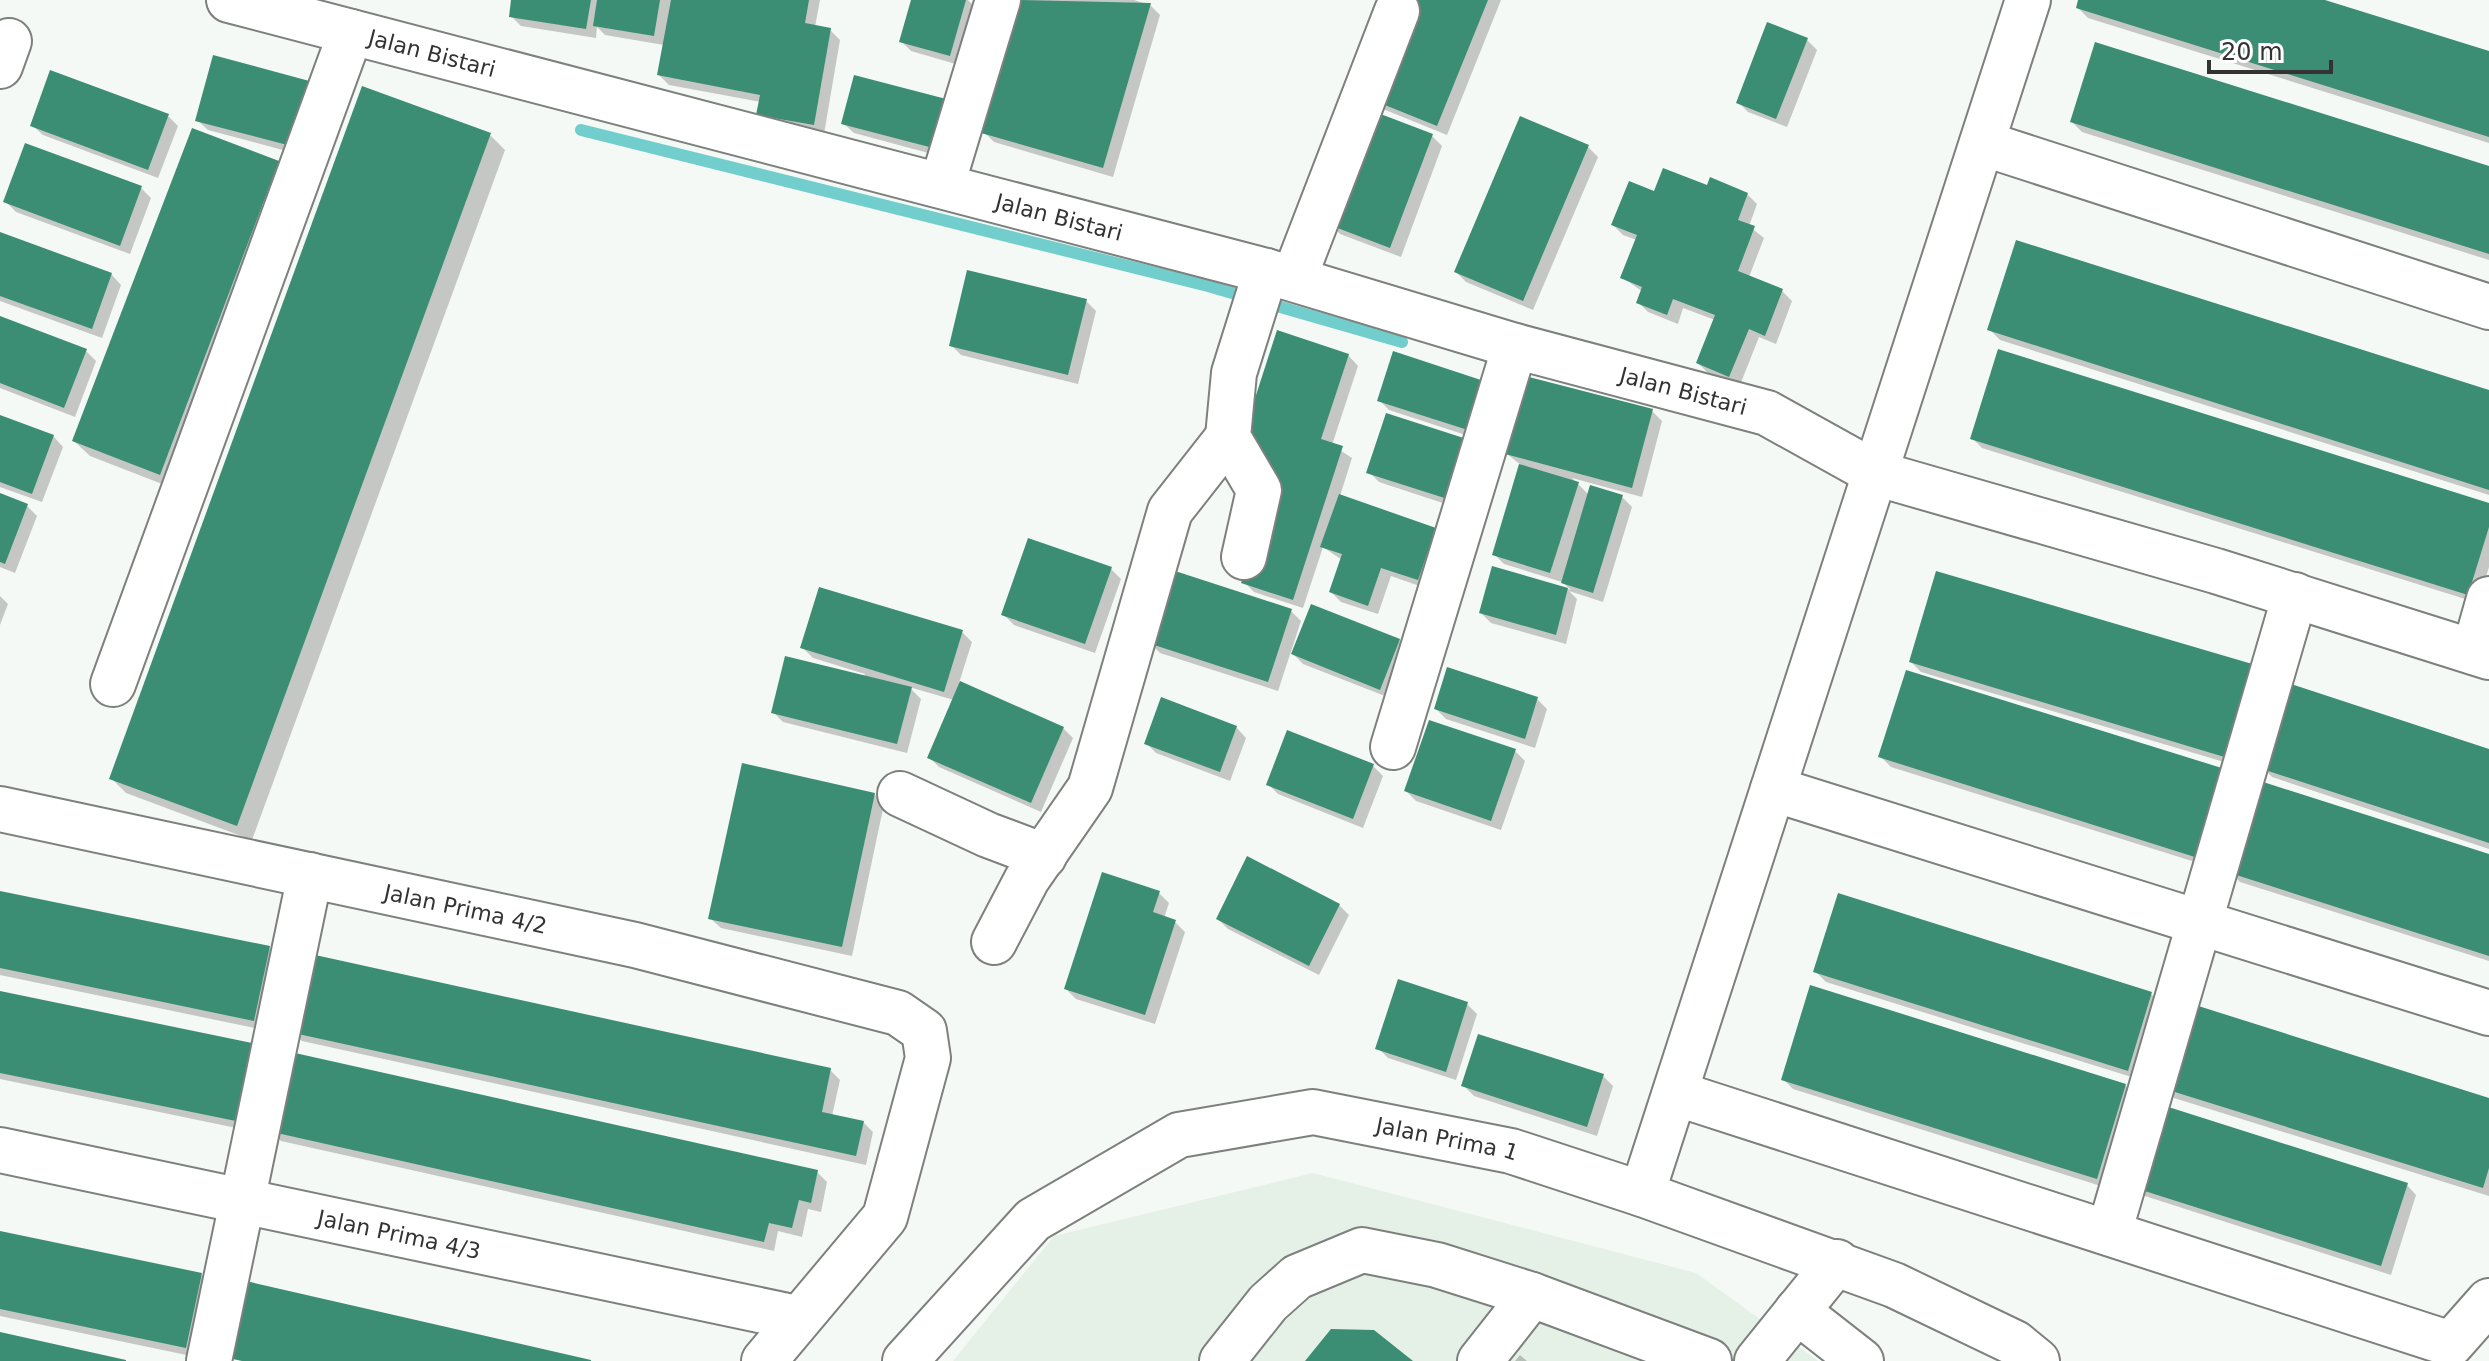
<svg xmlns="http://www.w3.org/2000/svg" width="2489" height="1361" font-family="'DejaVu Sans',sans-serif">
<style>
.built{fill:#e5f0e6}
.shadow{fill:#0003}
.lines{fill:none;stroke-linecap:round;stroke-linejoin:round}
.stream{stroke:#71cecd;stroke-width:12}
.building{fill:#3b8d74}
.minor-casing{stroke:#7d817d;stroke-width:48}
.minor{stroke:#fff;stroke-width:44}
.labels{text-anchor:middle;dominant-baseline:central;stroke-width:6;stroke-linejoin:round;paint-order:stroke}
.street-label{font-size:22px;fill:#323332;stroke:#fff}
</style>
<rect width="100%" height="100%" fill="#f5f9f5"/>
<path class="built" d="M1313,1173L1696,1273L1818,1361H953L1054,1236Z"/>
<g class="shadow">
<path d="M513,0H820L815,27L830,30L840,40L824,134L769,124L759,114L761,102L669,85L659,75L664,45L605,35L597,27L596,38L521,26L511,16Z"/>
<path d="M913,0H968L976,8L959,65L911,51L901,41Z"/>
<path d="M1022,0H1134L1150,5L1160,15L1113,177L994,142L984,132Z"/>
<path d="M1407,0H1501L1447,135L1378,107Z"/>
<path d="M2080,0H2318L2489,53V143L2088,18L2078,8Z"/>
<path d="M1807,40L1817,50L1787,127L1748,112L1738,102Z"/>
<path d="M215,57L305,156L208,130L197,120Z"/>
<path d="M949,102L947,158L854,133L843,123Z"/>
<path d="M168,116L178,126L158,178L43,135L32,125Z"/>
<path d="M2072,122L2489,168V260L2082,132Z"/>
<path d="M490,135L505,150L252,840L126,793L111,778Z"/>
<path d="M1432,136L1442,146L1401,257L1340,234L1330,224Z"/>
<path d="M1588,147L1598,157L1533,310L1466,282L1456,272Z"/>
<path d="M278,163L293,178L175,489L90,456L74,441Z"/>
<path d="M1708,187L1747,194L1757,204L1749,226L1764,238L1749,277L1782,291L1792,301L1776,344L1759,337L1740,385L1708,373L1698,363L1715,320L1683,308L1678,324L1648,312L1638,302L1643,292L1622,277L1637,240L1623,235L1613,225L1655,193Z"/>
<path d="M141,188L151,198L130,254L16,212L6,202Z"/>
<path d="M0,235L111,274L121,285L102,338L0,301Z"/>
<path d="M1086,301L1096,311L1078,384L961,355L951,345Z"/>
<path d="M0,318L86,351L96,361L75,417L0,388Z"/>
<path d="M1990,330L2489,392V495L2000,340Z"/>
<path d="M1394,354L1481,440L1389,410L1379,400Z"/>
<path d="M1348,355L1358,366L1332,445L1352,458L1340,496L1435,529L1445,540L1428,589L1391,576L1378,614L1341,602L1331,592L1342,560L1323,547L1303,608L1254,592L1244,582Z"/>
<path d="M1652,411L1662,421L1642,497L1572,478L1589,495L1622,497L1632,507L1603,602L1569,591L1577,599L1566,644L1491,623L1481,613L1493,569L1571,590L1562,582L1504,564L1494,554L1521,465L1507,454Z"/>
<path d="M1387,415L1464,510L1379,482L1369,472Z"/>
<path d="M0,417L53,436L63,447L42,502L0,487Z"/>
<path d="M1972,438L2489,505V567L2478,603L1982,448Z"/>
<path d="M0,496L27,506L37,516L15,573L0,567Z"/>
<path d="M1111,569L1121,579L1095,653L1014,625L1004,615Z"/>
<path d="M0,596L8,604L0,625Z"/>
<path d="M1291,611L1301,621L1278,691L1160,653L1150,643Z"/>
<path d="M962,632L972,642L959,683L1063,728L1073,738L1041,812L939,767L929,757L954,700L909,687L921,699L907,753L783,722L773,712L864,677L865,674L813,658L803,648Z"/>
<path d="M1399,640L1409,650L1390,698L1303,664L1292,653Z"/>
<path d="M1911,662L2258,668L2241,767L1921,672Z"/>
<path d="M1537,699L1547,709L1535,748L1446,719L1436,709Z"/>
<path d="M1236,727L1246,738L1230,781L1156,753L1146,743Z"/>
<path d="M1515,751L1525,761L1501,830L1416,801L1406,791Z"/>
<path d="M2489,751V849L2272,777L2262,767Z"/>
<path d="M1881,757L2224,771L2208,866L1891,767Z"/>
<path d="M1373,766L1383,776L1363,828L1278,794L1268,784Z"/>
<path d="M874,794L884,804L852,956L721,928L710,918Z"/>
<path d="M2489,856V961L2240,882L2230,872Z"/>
<path d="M0,893L269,948L279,958L264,1030L0,975Z"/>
<path d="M1159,893L1169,903L1164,918L1175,922L1185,932L1155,1024L1076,999L1066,989Z"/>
<path d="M1339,905L1349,915L1319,975L1228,929L1218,919Z"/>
<path d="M1816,972L2151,994L2161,1004L2138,1079L1826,982Z"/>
<path d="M0,993L251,1045L261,1055L246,1130L0,1079Z"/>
<path d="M1467,1004L1477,1014L1456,1080L1388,1058L1378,1048Z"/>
<path d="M292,1031L830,1070L840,1080L832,1116L863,1122L873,1132L866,1165L302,1041Z"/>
<path d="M1603,1076L1613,1086L1597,1136L1474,1096L1464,1086Z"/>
<path d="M1783,1079L2125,1085L2135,1095L2107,1188L1793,1089Z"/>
<path d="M2164,1088L2489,1100V1196L2174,1098Z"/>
<path d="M271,1130L817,1172L827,1182L821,1212L808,1209L802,1237L778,1231L774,1251L281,1141Z"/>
<path d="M2406,1184L2416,1195L2391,1275L2145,1196L2134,1186Z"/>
<path d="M0,1233L201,1275L211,1285L196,1357L0,1316Z"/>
<path d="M1520,1355L1527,1361H1515Z"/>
</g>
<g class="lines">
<path class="stream" d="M581,130L1208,286L1402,342"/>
</g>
<g class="building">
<path d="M511,0H591L586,29L509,17Z"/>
<path d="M597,0H660L654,36L593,26Z"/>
<path d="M671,0H809L805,23L831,28L814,125L756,115L760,95L657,75Z"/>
<path d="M911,0H966L950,56L899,42Z"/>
<path d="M1020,0L1151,3L1103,168L981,133Z"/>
<path d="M1404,0H1488L1437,126L1365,97Z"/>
<path d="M2078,0H2325L2489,51V137L2076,8Z"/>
<path d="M1767,22L1808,38L1776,119L1736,103Z"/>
<path d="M2095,42L2489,166V254L2070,122Z"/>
<path d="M213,55L313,82L295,147L195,121Z"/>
<path d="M50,70L169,114L148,170L30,126Z"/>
<path d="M854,75L950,100L937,149L841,124Z"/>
<path d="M362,86L491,133L237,826L109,779Z"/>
<path d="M1370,110L1433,134L1390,248L1327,224Z"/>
<path d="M1520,116L1589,145L1523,301L1454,272Z"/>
<path d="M192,128L279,161L160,475L72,441Z"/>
<path d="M25,143L142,186L120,246L3,202Z"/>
<path d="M1663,168L1707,185L1710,177L1748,193L1738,220L1755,226L1738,271L1783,289L1765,336L1749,329L1729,377L1696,363L1715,315L1673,299L1667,315L1636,303L1642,287L1620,278L1637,235L1611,225L1629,181L1654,191Z"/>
<path d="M0,232L112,273L92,329L0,296Z"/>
<path d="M2016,240L2489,390V490L1987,330Z"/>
<path d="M967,270L1087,299L1068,375L949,346Z"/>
<path d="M0,316L87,349L64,408L0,383Z"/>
<path d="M1277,330L1349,354L1321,439L1343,446L1293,600L1241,583L1276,477L1239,448Z"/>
<path d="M1998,349L2489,503V527L2468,595L1970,439Z"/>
<path d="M1393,351L1487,382L1471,431L1377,401Z"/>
<path d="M1525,376L1653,409L1632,488L1505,454Z"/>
<path d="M1386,413L1473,441L1454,501L1366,473Z"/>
<path d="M0,415L54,435L32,494L0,482Z"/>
<path d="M1519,464L1579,482L1550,573L1492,555Z"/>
<path d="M1590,485L1623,495L1593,593L1561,583Z"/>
<path d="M0,493L28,504L5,564L0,562Z"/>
<path d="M1339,494L1436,528L1418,580L1381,568L1368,606L1329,592L1342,554L1320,547Z"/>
<path d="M1028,538L1112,567L1085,644L1001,615Z"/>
<path d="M1492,566L1568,588L1556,635L1479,613Z"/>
<path d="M1172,570L1292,609L1268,682L1148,643Z"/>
<path d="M1936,571L2259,666L2231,759L1909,662Z"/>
<path d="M819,587L963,630L944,692L800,648Z"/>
<path d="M1311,604L1400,639L1380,690L1291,654Z"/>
<path d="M785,656L912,687L897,744L771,713Z"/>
<path d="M1447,667L1538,697L1525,739L1434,709Z"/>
<path d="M1906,670L2225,769L2198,858L1878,757Z"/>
<path d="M960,681L1064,727L1031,803L927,758Z"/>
<path d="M2288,683L2489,749V843L2259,768Z"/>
<path d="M1161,697L1237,726L1220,772L1144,744Z"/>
<path d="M1429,720L1516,749L1491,821L1404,791Z"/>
<path d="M1287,730L1374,764L1353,819L1266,785Z"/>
<path d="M742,763L875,793L842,947L708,919Z"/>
<path d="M2257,780L2489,854V956L2227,872Z"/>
<path d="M1247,856L1340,904L1309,966L1216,919Z"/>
<path d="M1102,872L1160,891L1153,912L1176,920L1145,1015L1064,989Z"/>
<path d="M0,891L270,946L254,1021L0,968Z"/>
<path d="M1838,893L2152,992L2128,1071L1813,972Z"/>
<path d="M306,953L831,1068L822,1112L864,1121L856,1156L289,1032Z"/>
<path d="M1398,979L1468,1002L1446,1072L1375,1049Z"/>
<path d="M1810,985L2126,1084L2097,1179L1781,1080Z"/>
<path d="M0,991L252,1043L236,1121L0,1073Z"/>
<path d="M2189,1003L2489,1098V1168L2483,1188L2162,1088Z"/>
<path d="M1478,1034L1604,1074L1587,1127L1461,1086Z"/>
<path d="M286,1051L818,1170L811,1203L799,1200L792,1228L769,1223L764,1242L268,1131Z"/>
<path d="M2159,1104L2408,1183L2381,1266L2132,1187Z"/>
<path d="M0,1231L202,1273L186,1348L0,1309Z"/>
<path d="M237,1279L591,1360V1361H242L219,1356Z"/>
<path d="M1331,1329L1374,1330L1413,1361H1305Z"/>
<path d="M0,1332L126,1360V1361H0Z"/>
</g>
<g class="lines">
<g class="minor-casing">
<g id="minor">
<path id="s1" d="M229,0L1266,271L1515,346L1767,413L1875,473L2216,571L2489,657"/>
<path d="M0,66L9,41"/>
<path d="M1982,143L2489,307"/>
<path d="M942,185L998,0"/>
<path d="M1294,278L1397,11"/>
<path d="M1244,557L1259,490L1228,437L1234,373L1266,271"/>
<path d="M2474,652L2489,599"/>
<path d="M113,684L351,32"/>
<path d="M1393,747L1515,346"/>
<path d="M1773,789L2489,1013"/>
<path d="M900,794L988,835L1044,856"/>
<path id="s2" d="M0,809L635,945L898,1013L924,1031L928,1058L885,1217L764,1361"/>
<path d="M994,942L1027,879L1090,788L1170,511L1228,437"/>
<path d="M1675,1093L2451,1344L2489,1301"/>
<path id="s3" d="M0,1150L797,1318"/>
<path d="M1642,1194L2028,0"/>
<path d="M2109,1233L2295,595"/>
<path d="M1797,1311L1861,1361"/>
<path d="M209,1361L310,875"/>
<path id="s4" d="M905,1361L1033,1220L1179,1135L1313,1112L1511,1151L1642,1194L1894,1285L2015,1343L2037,1361"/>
<path d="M1222,1361L1268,1303L1297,1277L1362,1250L1437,1265L1532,1295L1709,1361"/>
<path d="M1480,1361L1532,1295"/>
<path d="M1757,1361L1837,1262"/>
</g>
</g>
<use href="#minor" class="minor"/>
</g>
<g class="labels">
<g class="street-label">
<text stroke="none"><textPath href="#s1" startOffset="210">Jalan Bistari</textPath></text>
<text stroke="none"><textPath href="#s1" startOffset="858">Jalan Bistari</textPath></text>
<text stroke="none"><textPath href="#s1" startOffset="1506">Jalan Bistari</textPath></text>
<text stroke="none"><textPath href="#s2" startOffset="476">Jalan Prima 4/2</textPath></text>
<text stroke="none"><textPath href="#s4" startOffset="632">Jalan Prima 1</textPath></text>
<text stroke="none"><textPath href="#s3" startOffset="408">Jalan Prima 4/3</textPath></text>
</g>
</g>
<path d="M2209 60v12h122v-12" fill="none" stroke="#323332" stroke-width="4"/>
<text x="2221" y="60" font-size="24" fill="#323332" stroke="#ffffff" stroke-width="6" paint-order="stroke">20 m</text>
</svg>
